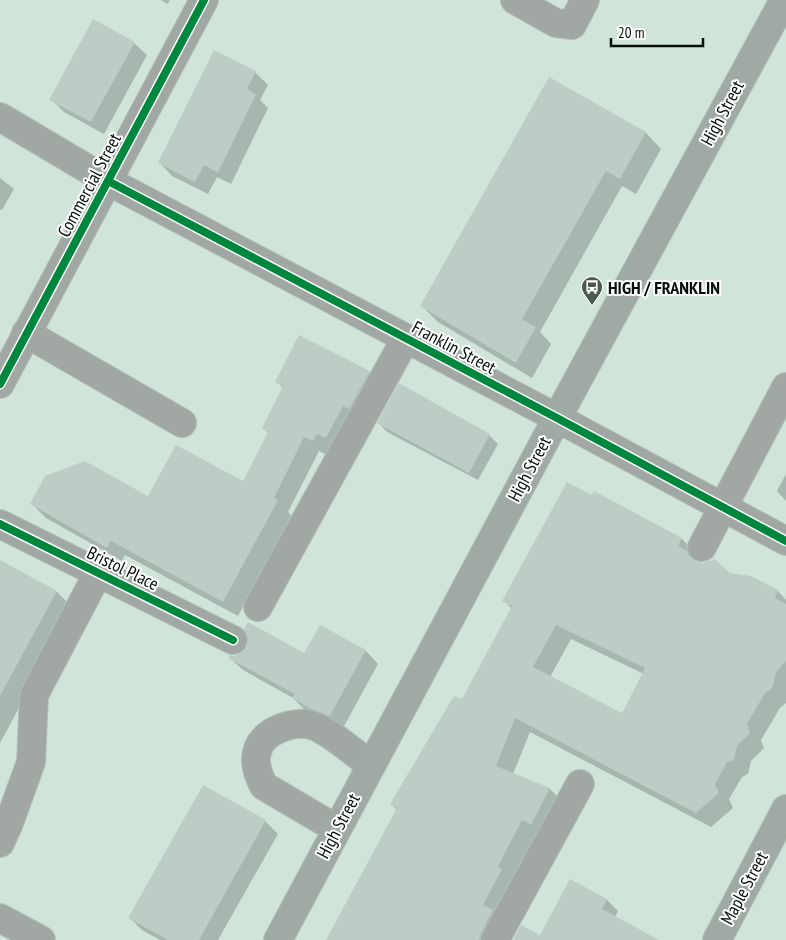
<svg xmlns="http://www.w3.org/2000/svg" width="786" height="940" font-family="'PT Sans Narrow',sans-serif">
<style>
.shadow{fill:#0003;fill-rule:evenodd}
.building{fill:#bdccc4;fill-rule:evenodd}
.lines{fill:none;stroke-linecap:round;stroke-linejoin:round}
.minor-casing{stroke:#b2c0b9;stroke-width:30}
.major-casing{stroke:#b2c0b9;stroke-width:30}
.minor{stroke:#a1a8a4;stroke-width:28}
.major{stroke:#9faaa4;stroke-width:28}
.cycleway-casing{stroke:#fff;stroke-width:11}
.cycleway{stroke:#00873e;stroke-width:8}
.labels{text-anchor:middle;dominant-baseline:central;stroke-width:4;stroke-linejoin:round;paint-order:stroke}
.street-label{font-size:18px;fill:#040f09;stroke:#fff}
.poi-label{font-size:18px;font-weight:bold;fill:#040f09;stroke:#fff;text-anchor:start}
</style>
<rect width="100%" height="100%" fill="#d1e4da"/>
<g class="shadow">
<path d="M161,0H170L167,4Z"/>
<path d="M134,43L147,55L104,134L64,112L51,99Z"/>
<path d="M255,72L268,85L260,100L268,108L231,184L217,177L208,194L172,176L160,163Z"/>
<path d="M549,79L646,133L661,149L636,194L622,186L540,332L551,344L532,378L438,322L422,306Z"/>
<path d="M0,178L14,189L2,210L0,209Z"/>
<path d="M369,372L384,387L327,455L319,451L288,512L292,516L238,616L125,555L122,561L46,518L32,504L148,498L243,483L268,433L263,428L283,388L277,382Z"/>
<path d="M379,423L489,435L498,444L478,480L387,432Z"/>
<path d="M786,474V501L777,491Z"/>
<path d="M595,492L682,539L696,554L694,559L698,563L730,574L750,577L778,591L786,600V703L780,708L761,740L764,748L751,761L748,774L742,777L729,799L733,808L711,827L530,732L513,774L550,789L564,803L546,838L537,834L512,881L500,940H328L397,810L391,804L463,701L512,609L504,600ZM571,639L644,674L622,715L550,677Z"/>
<path d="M0,561L57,592L73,608L0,743Z"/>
<path d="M320,626L366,651L378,664L343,728L306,711L293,698L243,670L230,658L305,655Z"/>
<path d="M265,821L278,834L218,940H160L142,930L130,918Z"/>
<path d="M571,881L607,900L618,911L615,917L652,940H514L540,937Z"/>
</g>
<g class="building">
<path d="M93,19L135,42L91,122L49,100Z"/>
<path d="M214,50L256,71L247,89L256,94L218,173L204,165L195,182L158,163Z"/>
<path d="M549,77L646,132L620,179L606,171L522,319L536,327L516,363L420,306Z"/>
<path d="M299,335L370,371L349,409L343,406L326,438L317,434L313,441L304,437L274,498L278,500L223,602L111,541L107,548L30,504L45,476L85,461L148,496L176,445L243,481L268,432L262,428L283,386L275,382Z"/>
<path d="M399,383L490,434L469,473L377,423Z"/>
<path d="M567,482L592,495L594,491L682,538L678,546L687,551L689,556L695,561L703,563L715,559L730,573L751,576L778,590L775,598L786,604V661L776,672L773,686L770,690L765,693L747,724L750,733L737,746L734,760L727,762L715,784L719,793L696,813L515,718L496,766L550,788L531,825L522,820L498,866L502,869L483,905L493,910L481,933L479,940H326L397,808L390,804L454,696L462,699L512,606L502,601ZM556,625L645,668L622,713L533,667Z"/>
<path d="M0,560L57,591L0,696Z"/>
<path d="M248,622L304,653L320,625L366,650L330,716L311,709L292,698L295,694L228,658L230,655L234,656L241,653L247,647L248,639L244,629Z"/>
<path d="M203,785L266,820L199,940H168L128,918Z"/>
<path d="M570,879L607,899L602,909L659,940H513L521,925L540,935Z"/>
</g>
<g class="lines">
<g class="minor-casing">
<g id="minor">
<path d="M515,0L556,23L572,25L585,0"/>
<path d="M0,117L108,181L557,418L786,541"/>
<path d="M26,333L182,423"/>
<path d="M0,384L204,0"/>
<path d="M0,524L233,640"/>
<path d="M702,547L786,387"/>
<path d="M258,607L406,338"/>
<path d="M337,829L264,786C258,775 253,761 258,749C264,730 296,719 314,726C331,732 355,754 371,765"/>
<path d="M0,843L9,823L31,762L34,695L98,573"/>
<path d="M0,918L41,940"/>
<path d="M495,940L580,784"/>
</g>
</g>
<g class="major-casing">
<g id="major">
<path d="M278,940L557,418L784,0"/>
<path d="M717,940L786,809"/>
</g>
</g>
<use href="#minor" class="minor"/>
<use href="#major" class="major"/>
<g class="cycleway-casing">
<g id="cycleway">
<path d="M108,181L557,418L786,541"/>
<path d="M0,384L204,0"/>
<path d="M0,524L233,640"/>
</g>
</g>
<use href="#cycleway" class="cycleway"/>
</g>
<defs>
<g id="bus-pin" transform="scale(1.125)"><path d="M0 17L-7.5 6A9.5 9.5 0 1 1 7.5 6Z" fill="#4c5a52" stroke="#fff"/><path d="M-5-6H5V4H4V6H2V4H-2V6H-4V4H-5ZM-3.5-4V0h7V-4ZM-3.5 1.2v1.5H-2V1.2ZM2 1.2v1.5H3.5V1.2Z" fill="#fff"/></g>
</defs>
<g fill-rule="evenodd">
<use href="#bus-pin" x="592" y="287"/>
</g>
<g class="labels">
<g class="street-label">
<text transform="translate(722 113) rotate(-62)">High Street</text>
<text transform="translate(89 185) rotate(-62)">Commercial Street</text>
<text transform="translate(454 347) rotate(28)">Franklin Street</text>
<text transform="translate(529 469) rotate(-62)">High Street</text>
<text transform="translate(123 568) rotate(26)">Bristol Place</text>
<text transform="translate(338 826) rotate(-62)">High Street</text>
<text transform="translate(744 888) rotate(-62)">Maple Street</text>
</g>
<g class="poi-label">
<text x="608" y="287">HIGH / FRANKLIN</text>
</g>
</g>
<path d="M611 38v8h92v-8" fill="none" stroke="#040f09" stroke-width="2.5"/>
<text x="618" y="38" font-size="15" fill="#040f09" stroke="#ffffff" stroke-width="4" paint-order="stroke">20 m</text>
</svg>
